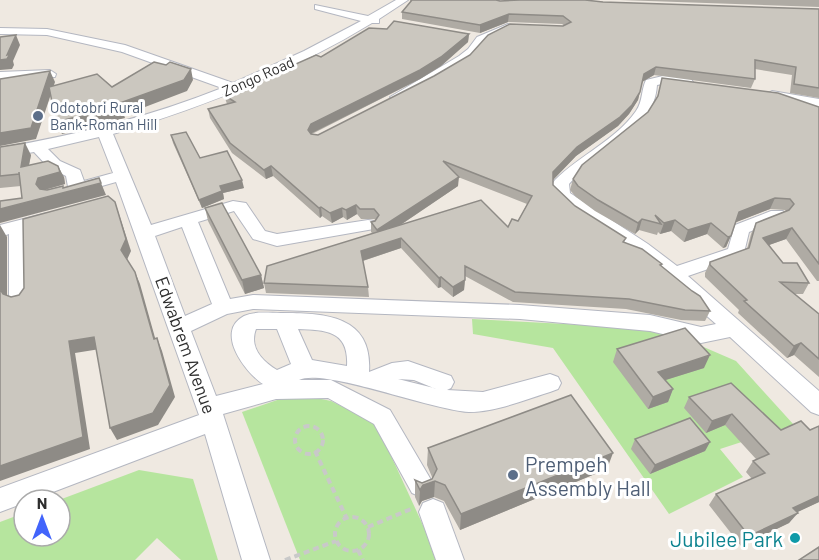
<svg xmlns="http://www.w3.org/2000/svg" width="819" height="560" font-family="Barlow,sans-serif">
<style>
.green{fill:#b6e59e}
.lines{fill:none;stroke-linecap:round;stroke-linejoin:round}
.minor-casing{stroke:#b4b7c1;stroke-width:2}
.path{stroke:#c9c9c9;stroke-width:4;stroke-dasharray:6 4;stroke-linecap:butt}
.minor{fill:#fff;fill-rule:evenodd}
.wall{fill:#afaba4;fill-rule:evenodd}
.shaded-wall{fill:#8e8b86}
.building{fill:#cbc7bf;stroke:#8e8b86;stroke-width:1.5}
.service-dot{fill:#5c6f8a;stroke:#fff;stroke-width:2}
.culture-dot{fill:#0f9aa8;stroke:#fff;stroke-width:2}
.labels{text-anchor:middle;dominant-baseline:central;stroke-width:6;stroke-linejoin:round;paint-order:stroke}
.far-street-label{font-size:15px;fill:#2e2e2e;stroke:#fff}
.far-service-label{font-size:15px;fill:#4e5e75;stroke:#fff;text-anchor:start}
.street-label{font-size:18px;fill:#2e2e2e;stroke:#fff}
.near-service-label{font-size:21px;fill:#4e5e75;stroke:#fff;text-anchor:start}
.near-culture-label{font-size:21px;fill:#0d838f;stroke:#fff;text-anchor:end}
</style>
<rect width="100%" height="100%" fill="#efe9e1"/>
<g class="green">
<path d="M472,319L662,329L736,361L794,425L720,449L743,477L669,514L553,348L473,334Z"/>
<path d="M307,396L331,401L376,423L439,560H300L242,412L283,398Z"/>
<path d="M139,470L193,479L218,560H181L157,538L135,560H0V522L24,513V536H60L59,500Z"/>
</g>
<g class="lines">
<g class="minor-casing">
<g id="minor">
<path d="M396,0H408L379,19V23H372C290,73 203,107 113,134L151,225L233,201L246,203L265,231L277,234L368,220L374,221L377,225L374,229L368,230L277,246L253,239L234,211L198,222L230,299L253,295L520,305L650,315L701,327L716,324L634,252L554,195L553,183L555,180C580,155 616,140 636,111C643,101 641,90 646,80L667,75L691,79L693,82L691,85C679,87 669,82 657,85C654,133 599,153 569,184L570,193L648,244L677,266L728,249L735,225L771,211H783L786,215L783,219L749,232L743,257L688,276L819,391V415L811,412L730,337L701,343L650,331L520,319L253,309L227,314L191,331L216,396L263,384C246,373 214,332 244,316C254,311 269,313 281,313C324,313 373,315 369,372L392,363L408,361L451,376L454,382L451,388L447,390L483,392L550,374L558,377L561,383L558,389L550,392C524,400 496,412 469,412C430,410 325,368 299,380H331L390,410L434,485L430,493L421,497L412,493L374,424L328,398L276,399L223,414L270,560H242L205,434L32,500H24V503L0,512V488L199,415L116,182L77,193L69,192L66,176L48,167L34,152L0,158V148C76,135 150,117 222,88L122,52L47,35L0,34V28L47,29L125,45L233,83L304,51L361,21L315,9V5L368,16ZM99,137L113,173L84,181L80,170L60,161L48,149ZM182,227L212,304L185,316L155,236ZM256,329H277L291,364L277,370C262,361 249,347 256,329ZM298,329C327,330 349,331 347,366L312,360ZM398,379L414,380L436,389L434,388Z"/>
<path d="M508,24L514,27L512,29L485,41L476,55L467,62L402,100H392L390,97L459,56L468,49L477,37Z"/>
<path d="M50,70L56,74L55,77L0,80V72Z"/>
<path d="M772,91L819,99V107L767,98L765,95Z"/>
<path d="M47,213L53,214L56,218L53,222L27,229L29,300L26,305L19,307L12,305L9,300V234L0,237V225Z"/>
<path d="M433,499L443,503L464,560H436L419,512L423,503Z"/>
</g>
</g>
<g class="path">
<circle cx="309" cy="440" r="14"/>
<path d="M315,451L347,519"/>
<circle cx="352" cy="534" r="17"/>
<path d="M368,527L411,509"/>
<path d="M358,550L363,560"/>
<path d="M285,560L336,541"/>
</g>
<use href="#minor" class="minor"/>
</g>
<g class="wall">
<path d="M410,0H496L500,1L603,2L819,9V98L790,93L792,75L755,69V79L751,88L654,75L642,82L638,100L629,114L618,126L576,156L553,180V185L575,206L625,242L662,264L661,266L710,311L705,321L681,320L626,309L513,302L465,276L464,290L453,297L441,287L438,288L401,248L363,261L368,287L369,297L266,293L264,283L372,233L371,232V222L376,220L374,219H361L357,214L347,220L343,217L332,223L322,216L320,218L273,176L266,179L232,153L210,118L208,109L227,104L224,95L271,77V75L321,57L469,34L468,42L441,66L420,79L312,134L318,135L565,26L562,24L508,22L480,33L402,19V12L410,3ZM458,177L527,204L518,221L508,227L402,224L458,186Z"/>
<path d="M620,0H819V7Z"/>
<path d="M662,78L819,107V281H817L786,239L769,245L783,263L809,283L803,294H794L819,314V377L794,355L787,358L738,313L739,310L705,277V273L710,262L747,249L751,234L756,223L786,211L785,210L770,209L736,222L726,247L723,248L707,234L684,242L671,231L660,234L658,232L657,235L639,230L635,234L595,211L576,197L570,190L573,179L648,112L657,98Z"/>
<path d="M171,135L200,158L244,188L223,193L224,199L202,208L173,143Z"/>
<path d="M0,147L31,155L29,165L64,177L65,184L44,190L64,188L106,195L22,198L21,186L0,188Z"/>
<path d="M205,208L261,275L264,288L245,294L208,221Z"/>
<path d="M617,349L704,368L665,380L673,389L668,402L648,409L613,362Z"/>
<path d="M689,397L781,430H810L819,426V502L797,512L789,523L741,546L709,505L716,494L752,479L746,472L753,461L756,459L725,425L706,433L684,408Z"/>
<path d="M635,439L710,442L705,451L650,474L631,449Z"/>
<path d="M428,448L607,469L460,530L444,501L434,497L422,501L419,506L415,497V480L422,483L432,479V477L427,465Z"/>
</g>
<g class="shaded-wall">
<path d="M509,14L508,22L480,33V25Z"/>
<path d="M469,34L468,42L441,66L420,79L312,133L309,139L308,130L311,124Z"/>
<path d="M16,35L20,45L13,61L14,65L12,69L0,70V60L7,55Z"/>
<path d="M656,67L654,75L642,82L644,74Z"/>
<path d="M191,69L193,80L187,91L124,115L125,118L62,134L56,122L120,103Z"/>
<path d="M50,71L55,82L36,139L0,146V133Z"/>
<path d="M640,92L638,100L629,114L618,126L576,156L551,182L553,172L577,147Z"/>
<path d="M25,143L31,155L26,179L21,167Z"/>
<path d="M58,166L64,177L65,184L44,190L42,196L36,184L38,178Z"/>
<path d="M271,166L273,176L266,179L264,170Z"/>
<path d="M459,177L458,186L378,240L377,230Z"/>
<path d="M242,180L244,188L223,193L224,199L202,208L199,200L220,186Z"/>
<path d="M101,183L106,195L0,223V209Z"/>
<path d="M775,198L770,209L734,223L739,212Z"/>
<path d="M115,202L131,251L126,262L121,250Z"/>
<path d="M356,205L357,214L347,220L346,210Z"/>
<path d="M321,207L322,216L320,218L319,208Z"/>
<path d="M342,208L343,217L332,223L330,213Z"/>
<path d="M642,219L639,230L635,234L638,223Z"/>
<path d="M675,220L671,231L660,234L664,223Z"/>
<path d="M711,223L707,234L684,242L688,230Z"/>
<path d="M0,225L7,237V300L0,289Z"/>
<path d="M792,228L786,239L758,249L763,238Z"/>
<path d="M731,236L726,247L723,248L728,237Z"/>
<path d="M401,238V248L362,261L361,251Z"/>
<path d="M135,272L140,284L159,352L154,339Z"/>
<path d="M261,275L264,288L245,294L242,280Z"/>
<path d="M441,277V287L438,288L439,278Z"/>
<path d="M465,280L464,290L453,297V287Z"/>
<path d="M94,337L100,349L75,353L90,449L0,481V466L69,341Z"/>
<path d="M157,338L162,351L175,397L158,425L117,440L110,428Z"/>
<path d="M801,343L794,355L787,358L794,346Z"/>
<path d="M710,355L704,368L653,384L658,372Z"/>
<path d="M673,389L668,402L648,409L653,397Z"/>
<path d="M732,414L725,425L706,433L712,421Z"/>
<path d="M710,442L705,451L650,474L655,465Z"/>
<path d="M613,453L607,469L460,530L461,514Z"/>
<path d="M435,481L434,497L422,501L419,506L420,490L423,485Z"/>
<path d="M819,496V502L785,518L793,508Z"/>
<path d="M798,513L789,523L741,546L749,536Z"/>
</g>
<g class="building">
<path d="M412,0H496L500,1L520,0H585L603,2L819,9V88L794,84L796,67L755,60V79L656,67L644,74L640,92L632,105L620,117L577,147L553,172V185L575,206L626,238L623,242L642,249L662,264L660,265L692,291L700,296L710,311L685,310L629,299L515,292L465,266V280L453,287L441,277L439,278L401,238L361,251L368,287L264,283L267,266L481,200L508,227L512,219L518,221L532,196L443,161L459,177L377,230L371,222L375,221L379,215L374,209H360L356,205L346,210L342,208L330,213L321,207L319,208L271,166L264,170L230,143L208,109L235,102L224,95L273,76L271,75L316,55L321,57L369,28L387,29L394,21L469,34L441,57L420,70L311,124L308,130L311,134L318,135L434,76L470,55L488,35L510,24L563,26L571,22L563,16L509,14L480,25L402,12Z"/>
<path d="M16,35L7,55L10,54L7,59L0,60V37Z"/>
<path d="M154,62L166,65L170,62L191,69L184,80L120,103L121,106L56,122L49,87L97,74L112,87Z"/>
<path d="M50,71L31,128L0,133V79Z"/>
<path d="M662,78L778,93L819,107V264L792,228L763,238L783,263H797L809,283L780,282L819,314V359L801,343L794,346L744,301L747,300L710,265V262L749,248L756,223L789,210L794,204L790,199L775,198L739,212L731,236L728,237L711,223L688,230L675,220L664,223L655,215L661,224L642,219L638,223L598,200L578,186L573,179L582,165L648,112L658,96Z"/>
<path d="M186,132L200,158L227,151L242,180L220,186L222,191L199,200L171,135Z"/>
<path d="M25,143L21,167L48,161L58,166L60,172L38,178L36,184L40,189L47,190L63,186V188L99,178L101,183L0,209V201L22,198L19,172V174L0,176V147Z"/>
<path d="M108,196L115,202L126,239L121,250L135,272L154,339L157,338L170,385L153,413L110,428L94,337L69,341L83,437L0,466V289L3,294L11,297L19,295L24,288L23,219Z"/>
<path d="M222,203L261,275L242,280L205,208Z"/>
<path d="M685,328L710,355L658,372L673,389L653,397L617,349Z"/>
<path d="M731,383L781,430L801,421L810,430L819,426V496L793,508L798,513L749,536L716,494L765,473L753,461L769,454L732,414L712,421L689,397Z"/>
<path d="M571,395L613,453L461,514L445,485L435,481L423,485L420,490L415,480L422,483L432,479L437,469L428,448Z"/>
<path d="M690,418L710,442L655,465L635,439Z"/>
<path d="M819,547V560H799Z"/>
</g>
<g class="service-dot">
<circle cx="38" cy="116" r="6"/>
<circle cx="513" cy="475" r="6"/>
</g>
<circle class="culture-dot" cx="795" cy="538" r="6"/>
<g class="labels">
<g class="far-street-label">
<text transform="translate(258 76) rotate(-24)">Zongo Road</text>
</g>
<g class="far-service-label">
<text x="50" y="107">Odotobri Rural<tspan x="50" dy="17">Bank-Roman Hill</tspan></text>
</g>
<g class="street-label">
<text transform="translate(186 345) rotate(70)">Edwabrem Avenue</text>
</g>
<g class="near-service-label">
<text x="525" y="463">Prempeh<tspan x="525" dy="24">Assembly Hall</tspan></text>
</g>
<g class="near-culture-label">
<text x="783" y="538">Jubilee Park</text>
</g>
</g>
<g transform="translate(42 518)"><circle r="28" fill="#ffffff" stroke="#ababab" stroke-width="1.5"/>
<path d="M0-4.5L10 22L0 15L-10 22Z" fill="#4264fb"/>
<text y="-9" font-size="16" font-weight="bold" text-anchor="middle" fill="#2e2e2e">N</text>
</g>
</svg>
